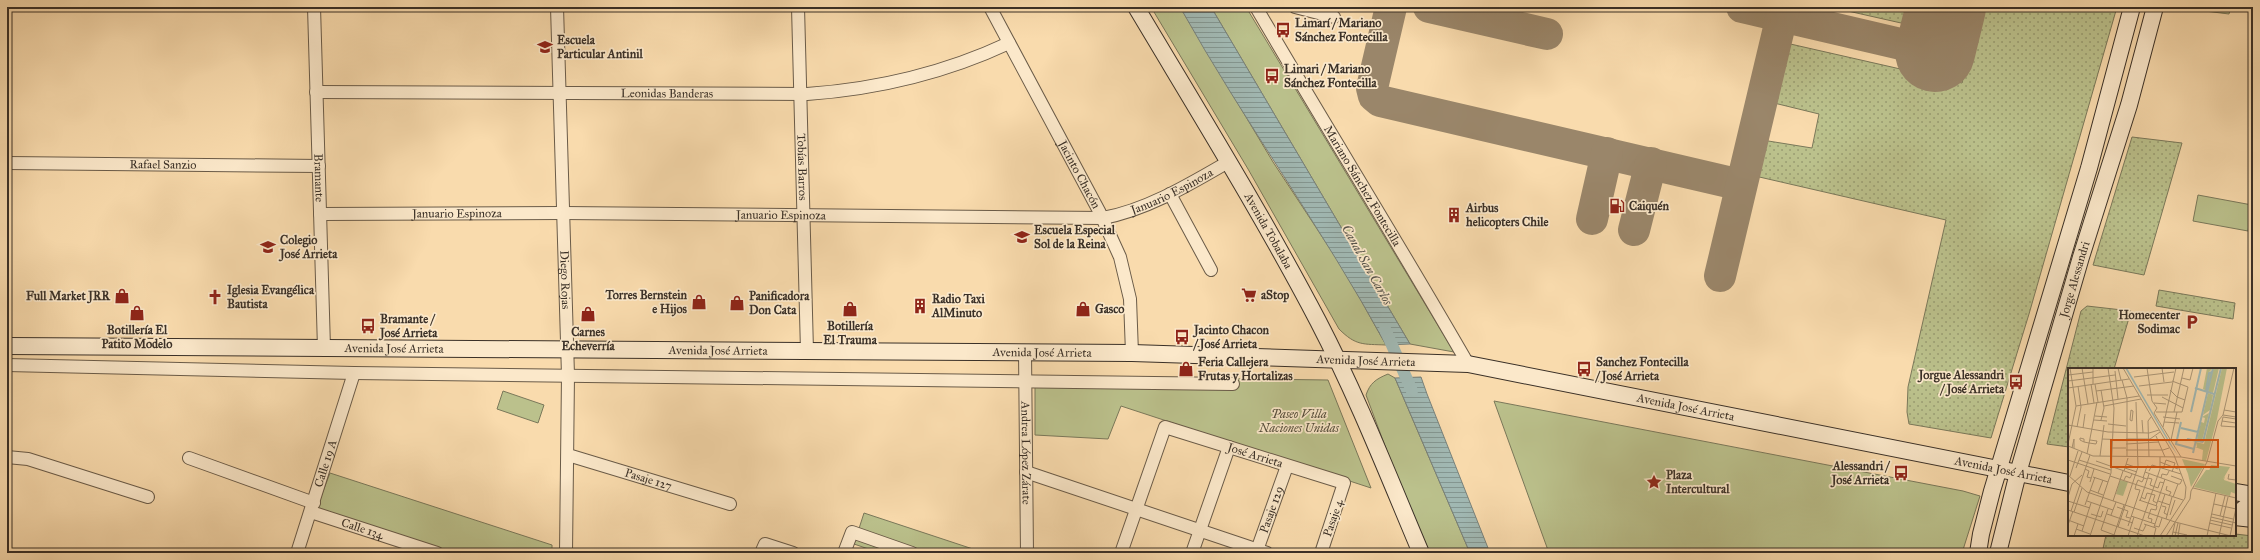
<svg xmlns="http://www.w3.org/2000/svg" width="2260" height="560" font-family="'IM FELL Great Primer',serif">
<style>
.grass{fill:url(#grass-dots);stroke:#7a785a}
.park{fill:#bbc18c;stroke:#7a785a}
.water{fill:url(#water-rules);stroke:#78827c}
.lines{fill:none;stroke-linecap:round;stroke-linejoin:round}
.canal{stroke:#a1b9b4;stroke-width:12}
.taxiway{stroke:#9a866a;stroke-width:32}
.runway{stroke:#9a866a;stroke-width:80}
.street-casing{stroke:#6a5b48;stroke-width:14}
.secondary-casing{stroke:#3a3027;stroke-width:18}
.street{stroke:#fbe8ca;stroke-width:12}
.secondary{stroke:#fbe8ca;stroke-width:16}
.labels{text-anchor:middle;dominant-baseline:central;stroke-width:3.5;stroke-linejoin:round;paint-order:stroke}
.poi-label{font-size:12px;font-weight:bold;fill:#3a3027;stroke:#fbe8ca;text-anchor:start}
.street-label{font-size:12px;fill:#3a3027;stroke:#fbe8ca}
.park-label{font-size:12px;font-style:italic;fill:#544d3b;stroke:#fbe8ca}
.water-label{font-size:13px;font-style:italic;fill:#54524a;stroke:#fbe8ca}
.inset-river{fill:none;stroke:#a1b9b4;stroke-width:2}
.inset-road{fill:none;stroke:#ad9777;stroke-width:1}
.view{fill:#d7550f;fill-opacity:0.15;stroke:#d7550f;stroke-width:2}
.inset-edge{fill:none;stroke:#3a3027;stroke-width:2}
</style>
<defs>
<pattern id="grass-dots" width="8" height="8" patternUnits="userSpaceOnUse"><rect width="8" height="8" fill="#bbc18c"/><path d="M2 2h.1M6 6h.1" fill="none" stroke="#999d72" stroke-width="1.8" stroke-linecap="round"/></pattern>
<pattern id="water-rules" width="6" height="5" patternUnits="userSpaceOnUse"><rect width="6" height="5" fill="#a1b9b4"/><path d="M0 2.5h6" fill="none" stroke="#849792"/></pattern>
</defs>
<rect width="100%" height="100%" fill="#f9dbad"/>
<filter id="stains"><feTurbulence type="fractalNoise" baseFrequency=".005" numOctaves="4"/><feColorMatrix values="0 0 0 0 .2 0 0 0 0 .09 0 0 0 0 .02 0 0 0 .5 -.17"/></filter>
<radialGradient id="worn" r=".72"><stop offset=".6" stop-color="#630" stop-opacity="0"/><stop offset="1" stop-color="#630" stop-opacity=".3"/></radialGradient>
<g class="grass">
<path d="M1830,7H1924L1921,18L1910,25Z"/>
<path d="M1980,7H2117L2029,314L1991,438L1909,424L1907,412L1908,387L1946,220L1755,176L1762,140L1812,148L1819,114L1774,103L1786,43L1962,83Z"/>
<path d="M2173,7H2231L2229,14Z"/>
<path d="M2132,137L2182,143L2144,275L2093,265Z"/>
<path d="M2159,290L2235,303L2233,319L2156,306Z"/>
<path d="M2087,306L2131,311L2114,369H2069V447L2047,444L2081,311Z"/>
<path d="M2235,534L2253,536V553H2102L2106,535Z"/>
</g>
<g class="park">
<path d="M1151,7H1180L1273,162L1344,270L1386,345C1363,344 1356,346 1339,329L1248,169Z"/>
<path d="M1211,7H1246L1454,352L1410,344Z"/>
<path d="M2198,195L2252,205L2248,231L2193,221Z"/>
<path d="M1388,374L1395,378L1470,553H1430L1400,486L1366,395C1370,383 1376,379 1388,374Z"/>
<path d="M1035,376L1328,380L1371,488L1121,406L1108,439L1035,435Z"/>
<path d="M503,391L544,405L538,423L497,409Z"/>
<path d="M1494,401L1963,491L1980,496L1962,553H1549Z"/>
<path d="M330,473L552,545V553H446L316,510Z"/>
<path d="M864,513L985,553H880L854,544Z"/>
</g>
<g class="water">
<path d="M1180,7H1211L1410,344L1386,345C1323,229 1244,122 1180,7Z"/>
<path d="M1421,377L1427,394L1490,553H1470L1395,378Z"/>
</g>
<g class="lines">
<path class="canal" d="M1385,329L1412,391"/>
<g class="taxiway">
<path d="M1391,7L1372,88L1374,96L1380,101L1741,185"/>
<path d="M1429,7L1547,34"/>
<path d="M1742,7L1935,52"/>
<path d="M1592,219L1607,153"/>
<path d="M1634,230L1651,163"/>
<path d="M1720,276L1784,7"/>
</g>
<path class="runway" d="M1935,52L1946,7"/>
<g class="street-casing">
<g id="street">
<path id="s1" d="M314,7L324,348"/>
<path id="s2" d="M557,7L568,375L566,553"/>
<path id="s3" d="M798,7L807,351"/>
<path id="s4" d="M990,7L1099,211L1120,257L1130,299L1132,353"/>
<path id="s5" d="M1256,7C1326,127 1399,244 1468,364"/>
<path d="M1295,7L1334,17"/>
<path id="s6" d="M316,92L807,94C878,89 945,73 1009,43"/>
<path id="s7" d="M7,163L319,166"/>
<path d="M1170,194L1211,270"/>
<path id="s8" d="M320,214L563,213L1103,218C1147,210 1190,184 1228,162"/>
<path id="s9" d="M1025,352L1027,553"/>
<path d="M7,365L354,373L1233,384"/>
<path id="s10" d="M568,455L730,504"/>
<path d="M7,457L28,459L148,497"/>
<path d="M189,458L314,503"/>
<path d="M1026,472L1267,553"/>
<path id="s11" d="M311,512L437,553"/>
<path id="s12" d="M297,553L354,373"/>
<path d="M761,553L765,544L793,553"/>
<path d="M844,553L852,532L912,553"/>
<path id="s13" d="M1121,553L1165,427L1344,483L1321,553"/>
<path d="M1192,553L1229,447"/>
<path id="s14" d="M1256,553L1287,466"/>
</g>
</g>
<g class="secondary-casing">
<g id="secondary">
<path id="s15" d="M1136,7C1198,111 1262,214 1318,321C1357,396 1388,475 1421,553"/>
<path id="s16" d="M7,346L1132,353L1468,364L2069,483"/>
<path d="M2235,492L2253,495"/>
<path d="M2235,516L2253,501"/>
<path d="M2235,517L2253,519"/>
<path d="M1978,553L1981,534L1992,491L2089,168L2132,7"/>
<path id="s17" d="M1998,553L2018,473L2081,257L2129,105L2155,7"/>
</g>
</g>
<use href="#street" class="street"/>
<use href="#secondary" class="secondary"/>
</g>
<defs>
<g id="bus-bare" transform="scale(1.2)"><path d="M-5-6H5V4H4V6H2V4H-2V6H-4V4H-5ZM-3.5-4V0h7V-4ZM-3.5 1.2v1.5H-2V1.2ZM2 1.2v1.5H3.5V1.2Z" fill="#8f2418" stroke="#fbe8ca" stroke-width="2.5" paint-order="stroke"/></g>
<g id="school-bare" transform="scale(1.2)"><path d="M0-5L7-2L0 1L-7-2ZM-4 1L0 2.5L4 1V4Q0 6-4 4Z" fill="#8f2418" stroke="#fbe8ca" stroke-width="2.5" paint-order="stroke"/></g>
<g id="fuel-bare" transform="scale(1.2)"><path d="M-5.5-6h7V0h2V4h1.3V-2.5L3-4.5l.8-.8L6-3V5H2.5V1h-1V6h-7ZM-4.2-4.7v3.2H.2V-4.7Z" fill="#8f2418" stroke="#fbe8ca" stroke-width="2.5" paint-order="stroke"/></g>
<g id="building-bare" transform="scale(1.2)"><path d="M-4-6H4V6H1V3H-1V6H-4ZM-2.5-4.3h1.7v1.8h-1.7ZM.8-4.3h1.7v1.8H.8ZM-2.5-1h1.7V.8h-1.7ZM.8-1h1.7V.8H.8Z" fill="#8f2418" stroke="#fbe8ca" stroke-width="2.5" paint-order="stroke"/></g>
<g id="supermarket-bare" transform="scale(1.2)"><path d="M-6-5.5h2.5l.6 2H6L4.5 2H-2.5L-4.4-4H-6ZM-1.5 3.2a1.3 1.3 0 1 0 .1 0ZM3 3.2a1.3 1.3 0 1 0 .1 0Z" fill="#8f2418" stroke="#fbe8ca" stroke-width="2.5" paint-order="stroke"/></g>
<g id="shop-bare" transform="scale(1.2)"><path d="M-5-2.5h2.3a2.7 3.5 0 0 1 5.4 0H5L5.5 6h-11ZM-1.5-2.5h3a1.5 2.3 0 0 0-3 0Z" fill="#8f2418" stroke="#fbe8ca" stroke-width="2.5" paint-order="stroke"/></g>
<g id="church-bare" transform="scale(1.2)"><path d="M-1.2-6h2.4v3.5h3.3v2.4h-3.3V6h-2.4V-.1h-3.3v-2.4h3.3Z" fill="#8f2418" stroke="#fbe8ca" stroke-width="2.5" paint-order="stroke"/></g>
<g id="parking-bare" transform="scale(1.2)"><path d="M-3.5-5.5H1a3.5 3.5 0 0 1 0 7H-1V5.5H-3.5ZM-1-3.4V-.6H.8a1.4 1.4 0 0 0 0-2.8Z" fill="#8f2418" stroke="#fbe8ca" stroke-width="2.5" paint-order="stroke"/></g>
<g id="sight-bare" transform="scale(1.2)"><path d="M0-6L1.8-2.2L6-1.7L2.9 1.2L3.7 5.4L0 3.3L-3.7 5.4L-2.9 1.2L-6-1.7L-1.8-2.2Z" fill="#8f2418" stroke="#fbe8ca" stroke-width="2.5" paint-order="stroke"/></g>
</defs>
<g fill-rule="evenodd">
<use href="#bus-bare" x="1283" y="30"/>
<use href="#school-bare" x="545" y="47"/>
<use href="#bus-bare" x="1272" y="76"/>
<use href="#fuel-bare" x="1617" y="206"/>
<use href="#building-bare" x="1454" y="215"/>
<use href="#school-bare" x="1022" y="237"/>
<use href="#school-bare" x="268" y="247"/>
<use href="#supermarket-bare" x="1249" y="295"/>
<use href="#shop-bare" x="122" y="296"/>
<use href="#church-bare" x="215" y="297"/>
<use href="#shop-bare" x="699" y="302"/>
<use href="#shop-bare" x="737" y="303"/>
<use href="#building-bare" x="920" y="306"/>
<use href="#shop-bare" x="850" y="309"/>
<use href="#shop-bare" x="1083" y="309"/>
<use href="#shop-bare" x="137" y="313"/>
<use href="#shop-bare" x="588" y="314"/>
<use href="#parking-bare" x="2192" y="322"/>
<use href="#bus-bare" x="368" y="326"/>
<use href="#bus-bare" x="1182" y="337"/>
<use href="#shop-bare" x="1186" y="369"/>
<use href="#bus-bare" x="1584" y="369"/>
<use href="#bus-bare" x="2016" y="382"/>
<use href="#bus-bare" x="1901" y="473"/>
<use href="#sight-bare" x="1654" y="482"/>
</g>
<g class="labels">
<g class="poi-label">
<text x="1295" y="23">Limarí / Mariano<tspan x="1295" dy="14">Sánchez Fontecilla</tspan></text>
<text x="557" y="40">Escuela<tspan x="557" dy="14">Particular Antinil</tspan></text>
<text x="1284" y="69">Limari / Mariano<tspan x="1284" dy="14">Sánchez Fontecilla</tspan></text>
<text x="1629" y="206">Caiquén</text>
<text x="1466" y="208">Airbus<tspan x="1466" dy="14">helicopters Chile</tspan></text>
<text x="1034" y="230">Escuela Especial<tspan x="1034" dy="14">Sol de la Reina</tspan></text>
<text x="280" y="240">Colegio<tspan x="280" dy="14">José Arrieta</tspan></text>
<text x="227" y="290">Iglesia Evangélica<tspan x="227" dy="14">Bautista</tspan></text>
<text x="687" y="295" text-anchor="end">Torres Bernstein<tspan x="687" dy="14">e Hijos</tspan></text>
<text x="1261" y="295">aStop</text>
<text x="110" y="296" text-anchor="end">Full Market JRR</text>
<text x="749" y="296">Panificadora<tspan x="749" dy="14">Don Cata</tspan></text>
<text x="932" y="299">Radio Taxi<tspan x="932" dy="14">AlMinuto</tspan></text>
<text x="1095" y="309">Gasco</text>
<text x="2180" y="315" text-anchor="end">Homecenter<tspan x="2180" dy="14">Sodimac</tspan></text>
<text x="380" y="319">Bramante /<tspan x="380" dy="14">José Arrieta</tspan></text>
<text x="850" y="326" text-anchor="middle">Botillería<tspan x="850" dy="14">El Trauma</tspan></text>
<text x="137" y="330" text-anchor="middle">Botillería El<tspan x="137" dy="14">Patito Modelo</tspan></text>
<text x="1194" y="330">Jacinto Chacon<tspan x="1194" dy="14">/ José Arrieta</tspan></text>
<text x="588" y="332" text-anchor="middle">Carnes<tspan x="588" dy="14">Echeverría</tspan></text>
<text x="1198" y="362">Feria Callejera<tspan x="1198" dy="14">Frutas y Hortalizas</tspan></text>
<text x="1596" y="362">Sanchez Fontecilla<tspan x="1596" dy="14">/ José Arrieta</tspan></text>
<text x="2004" y="375" text-anchor="end">Jorgue Alessandri<tspan x="2004" dy="14">/ José Arrieta</tspan></text>
<text x="1889" y="466" text-anchor="end">Alessandri /<tspan x="1889" dy="14">José Arrieta</tspan></text>
<text x="1666" y="475">Plaza<tspan x="1666" dy="14">Intercultural</tspan></text>
</g>
<g class="street-label">
<text stroke="none"><textPath href="#s6" startOffset="351">Leonidas Banderas</textPath></text>
<text stroke="none"><textPath href="#s7" startOffset="156">Rafael Sanzio</textPath></text>
<text stroke="none"><textPath href="#s3" startOffset="160">Tobías Barros</textPath></text>
<text stroke="none"><textPath href="#s4" startOffset="190">Jacinto Chacón</textPath></text>
<text stroke="none"><textPath href="#s1" startOffset="171">Bramante</textPath></text>
<text stroke="none"><textPath href="#s5" startOffset="208">Mariano Sánchez Fontecilla</textPath></text>
<text stroke="none"><textPath href="#s8" startOffset="857">Januario Espinoza</textPath></text>
<text stroke="none"><textPath href="#s8" startOffset="137">Januario Espinoza</textPath></text>
<text stroke="none"><textPath href="#s8" startOffset="461">Januario Espinoza</textPath></text>
<text stroke="none"><textPath href="#s15" startOffset="260">Avenida Tobalaba</textPath></text>
<text stroke="none"><textPath href="#s17" startOffset="284">Jorge Alessandri</textPath></text>
<text stroke="none"><textPath href="#s2" startOffset="273">Diego Rojas</textPath></text>
<text stroke="none"><textPath href="#s16" startOffset="387">Avenida José Arrieta</textPath></text>
<text stroke="none"><textPath href="#s16" startOffset="711">Avenida José Arrieta</textPath></text>
<text stroke="none"><textPath href="#s16" startOffset="1035">Avenida José Arrieta</textPath></text>
<text stroke="none"><textPath href="#s16" startOffset="1359">Avenida José Arrieta</textPath></text>
<text stroke="none"><textPath href="#s16" startOffset="1683">Avenida José Arrieta</textPath></text>
<text stroke="none"><textPath href="#s9" startOffset="101">Andrea López Zárate</textPath></text>
<text stroke="none"><textPath href="#s13" startOffset="228">José Arrieta</textPath></text>
<text stroke="none"><textPath href="#s12" startOffset="94">Calle 19 A</textPath></text>
<text stroke="none"><textPath href="#s16" startOffset="2007">Avenida José Arrieta</textPath></text>
<text stroke="none"><textPath href="#s10" startOffset="84">Pasaje 127</textPath></text>
<text stroke="none"><textPath href="#s14" startOffset="46">Pasaje 129</textPath></text>
<text transform="translate(1333 518) rotate(-71)">Pasaje 4</text>
<text stroke="none"><textPath href="#s11" startOffset="54">Calle 134</textPath></text>
</g>
<g class="park-label">
<text x="1299" y="414">Paseo Villa<tspan x="1299" dy="14">Naciones Unidas</tspan></text>
</g>
<g class="water-label">
<text transform="translate(1367 265) rotate(61)">Canal San Carlos</text>
</g>
</g>
<g transform="translate(2068 368)">
<rect width="168" height="168" fill="#f9dbad"/>
<path d="M139,0H145L140,5H144L139,23L135,21ZM145,0H151L145,25L140,24ZM154,0H159L149,51L138,93L134,92L135,82L127,79H129L128,74L136,76ZM140,25L145,27L142,42L135,47ZM141,45L134,73L129,72L133,54L136,55L137,50L134,49ZM143,97L162,99L155,111L137,116Z" fill="#bbc18c"/>
<path d="M114,91L137,96L123,119L120,106ZM138,102H146L151,110L155,111L157,108L156,112L168,116V119L163,118L168,119V126L163,124L162,128L126,119ZM52,112L60,114L55,128L48,126Z" fill="#bbc18c"/>
<path d="M57,0H59L110,88L101,75Z" fill="#a1b9b4"/>
<path class="inset-river" d="M127,20L146,26M138,23L141,5L144,4M123,44L133,0M113,54L108,76L126,81M113,60L130,64M119,71L135,74M135,74L153,0M125,85L145,0"/>
<path class="inset-road" d="M14,0L20,36M25,0V16M50,0L53,12M55,0L106,87L118,119L117,130L92,168M79,0L84,33L89,40L86,45L113,89M94,0L96,14M47,3L50,31M0,7L25,4M66,9L106,4M114,10L122,12L125,0M54,12L59,30V88M0,13L47,7M23,16L26,35M27,16L30,34M71,18L104,14M0,20L61,11M102,22L109,29L117,32M28,23L66,18M0,25V45M79,27H100M94,29L115,40M86,35L98,36M8,38L71,28M36,38L73,31M63,42L65,43L64,53L62,52ZM156,42L168,44M88,44H114L120,19L104,13M106,44L116,0M155,47L168,49M27,48L39,49M95,49L112,51M168,51L155,49L153,58L168,59M26,52L39,53M33,52L36,40L33,22M74,52L75,65M154,53L168,55M96,54L111,55M40,56L58,58M0,57L40,64L81,65L91,62M9,59L13,39L10,18M95,59L108,0M15,60L17,46M88,68L97,89M34,71L58,72M58,71H82L92,64M103,72L109,44M16,74V71L12,70V72L16,74L21,75L28,76L29,73L22,72M0,76L8,38L2,0M58,76L91,74M0,78L25,88L113,89L168,98M4,80L6,71V80M43,80H58M58,82H95L101,80M19,86L29,34M32,88L36,57M81,89L80,53L83,49M0,92L42,106M11,92L43,102M28,93L79,111M92,94L110,101M139,94L150,53L155,47L166,0M58,96L70,100M8,100L14,84M57,100L69,104M17,101L21,103L19,109L23,110M95,101L98,92L107,95L104,104M56,103L60,90M81,103L84,97L113,106M77,104L110,116M161,106L160,111L168,112M0,107L19,124L107,154L163,168M2,108L10,83M42,108L115,132M103,108L114,112L112,116H110M25,109L40,114M75,110L79,98L83,99M80,110L84,111L82,117L90,120L92,114L96,115M93,110L94,106L99,107L101,103M56,112L58,108L62,110L64,106M22,114L26,101M99,118L98,122L103,124L101,128M125,120L168,130M22,122L35,127M30,125L35,112M0,129L4,116L14,107M73,129L77,131L79,125L87,127L85,133L89,135M105,129L110,116M71,132L89,138M0,133L22,140M19,133L45,142M45,133L55,103M72,133L81,106M90,133L102,137M146,136L168,141M17,137L27,109M88,138L97,111M94,138L98,139L96,145L100,147M49,139L60,143L58,149L62,150M40,141L33,162L49,168M0,142L77,168M3,143L22,87M6,144L14,120M23,146L33,149L35,143M39,146L65,155M144,146L165,151M43,147L48,134M102,147L107,132M63,148L87,156M152,148L157,128M143,149L168,155M98,151L104,129M0,152L16,158M142,152L164,157M83,155L84,151L80,150L83,141L88,142L89,138M141,155L163,160M76,156L88,160L86,168M0,157L5,143M60,158L72,122L67,121L68,117L70,112L74,114L76,110M87,158L91,159L94,150M50,159L70,99L68,34M86,159L97,126M66,160L75,163L78,157M8,161L22,166M14,163L23,135M105,164L119,167M46,167L56,137M6,168L10,156M22,168L43,105L46,40L40,0M60,168L66,149M69,168L92,101V89M98,168L122,131L123,123L139,94M104,168L107,155M107,168L110,155M110,168L112,156M139,168L148,125M151,168L160,129M162,168L168,140"/>
<path class="view" d="M43,72H150V99H43Z"/>
<rect width="168" height="168" class="inset-edge"/>
</g>
<rect width="2260" height="560" fill="none" stroke="#f9dbad" stroke-width="24"/>
<rect x="8" y="8" width="2244" height="544" fill="none" stroke="#3a3027" stroke-width="2"/>
<rect x="12" y="12" width="2236" height="536" fill="none" stroke="#3a3027"/>
<rect width="100%" height="100%" filter="url(#stains)"/>
<rect width="100%" height="100%" fill="url(#worn)"/>
</svg>
